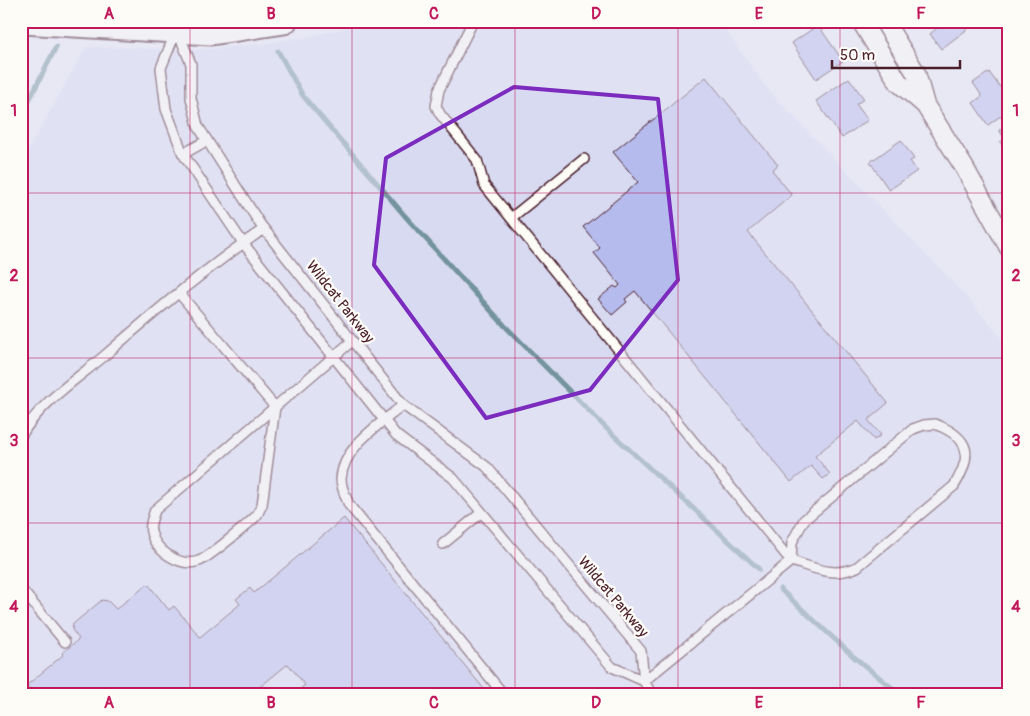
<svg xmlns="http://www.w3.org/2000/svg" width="1030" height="716" font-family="Pangolin,sans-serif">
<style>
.built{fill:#d8daf2}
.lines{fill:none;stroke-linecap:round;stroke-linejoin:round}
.stream{stroke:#73939e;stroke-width:5}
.building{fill:#b5bbec;stroke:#4a1f2b}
.service-casing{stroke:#4a1f2b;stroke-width:12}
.minor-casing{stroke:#4a1f2b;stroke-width:21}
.secondary-casing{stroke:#4a1f2b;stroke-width:29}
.service{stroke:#fdfcf7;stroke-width:9}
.minor{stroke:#fdfcf7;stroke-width:18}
.secondary{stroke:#fdfcf7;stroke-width:25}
.marked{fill:none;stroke:#7b2cbf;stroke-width:4;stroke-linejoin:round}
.grid{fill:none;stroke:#c2185b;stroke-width:1;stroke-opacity:0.55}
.labels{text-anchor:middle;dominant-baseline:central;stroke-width:4.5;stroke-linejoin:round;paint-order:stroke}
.street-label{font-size:15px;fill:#4a1f2b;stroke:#fdfcf7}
.neatline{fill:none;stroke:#c2185b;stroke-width:2}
.grid-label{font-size:16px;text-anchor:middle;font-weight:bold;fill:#c2185b}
</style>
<rect width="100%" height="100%" fill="#e7e8f4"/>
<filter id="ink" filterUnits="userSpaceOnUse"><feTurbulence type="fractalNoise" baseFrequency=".02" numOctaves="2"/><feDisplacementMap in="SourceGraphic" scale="10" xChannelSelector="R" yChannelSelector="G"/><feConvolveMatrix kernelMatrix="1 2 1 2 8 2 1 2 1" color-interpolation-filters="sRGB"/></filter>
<g filter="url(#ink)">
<path class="built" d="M373,21H719L769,91L966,296L1009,346V695H21V163L86,47L197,50L244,46L306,37Z"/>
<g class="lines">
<g class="stream">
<path d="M278,51L303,96L405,216L505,326L607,429L759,569"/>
<path d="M21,116L56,47"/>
<path d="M780,589L854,657L901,695"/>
</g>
</g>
<g class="building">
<path d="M932,21H970L973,25L941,49L930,34L937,28Z"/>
<path d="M818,25L843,61L816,79L792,43Z"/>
<path d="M989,72L1000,87L1009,81V110L988,125L973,103L982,96L973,83Z"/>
<path d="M706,77L778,165L772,170L792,195L748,232L888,403L868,420L881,435L874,440L858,421L815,456L830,474L823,479L811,466L791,482L635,291L625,299L627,302L612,315L598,299L614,286L617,288L620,285L594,253L600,248L583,227L638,182L613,152Z"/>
<path d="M849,78L864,99L856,104L868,120L842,138L816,101Z"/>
<path d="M1009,123V156L1000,142L1005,139L999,130Z"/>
<path d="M901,140L914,159L910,161L917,171L889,190L870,162Z"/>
<path d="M344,518L489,695H293L305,685L288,664L250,695H35L27,685L63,655L62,653L79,639L72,630L73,624L102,600L108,601L116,609L148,584L169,610L174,606L200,637L240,604L236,599L250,588L254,593Z"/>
</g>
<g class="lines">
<g class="service-casing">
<g id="service">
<path d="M473,21L439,90L436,106L440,114L477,160L484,185L791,561L644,681L652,695"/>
<path d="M177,29L191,64V98L198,126L260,224L403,405L487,467L641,651L644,681L612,667L453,478L396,435L243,243L183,154L166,109L161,68Z"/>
<path d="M183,154L206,141"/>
<path d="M511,218L584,159"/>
<path d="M179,293L275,407L155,510C153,517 149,524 151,532C155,551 181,568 199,561C208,558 251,522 257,515C259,512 260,508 262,505L275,407L352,341"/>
<path d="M403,405C381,424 343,446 341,479C341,488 346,497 349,505L504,695"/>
<path d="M935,424C971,438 973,455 954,486L857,567C833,578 815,568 791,561L792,542L804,520L913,429L924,425Z"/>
<path d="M21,436C40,403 74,381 103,357C155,312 207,267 264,229"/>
<path d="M443,544L481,513"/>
<path d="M21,589L65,642"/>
</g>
</g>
<g class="minor-casing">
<g id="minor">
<path d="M861,21L899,83L925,105"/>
<path d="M884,21L916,73L925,105L964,167L1009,248"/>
</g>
</g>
<g class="secondary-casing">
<path id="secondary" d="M23,21L211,32L284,21"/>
</g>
<use href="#service" class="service"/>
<use href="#minor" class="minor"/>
<use href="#secondary" class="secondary"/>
</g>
</g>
<path d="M0 0H1030V716H0ZM514,87L658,99L678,280L590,390L486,418L374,265L386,158Z" fill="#e7e8f4" fill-opacity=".55" fill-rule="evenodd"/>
<path class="marked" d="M514,87L658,99L678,280L590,390L486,418L374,265L386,158Z"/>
<path class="grid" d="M190,21V695M352,21V695M515,21V695M678,21V695M840,21V695M21,193H1009M21,358H1009M21,523H1009"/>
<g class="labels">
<g class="street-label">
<text transform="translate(340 302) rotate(52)">Wildcat Parkway</text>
<text transform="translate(613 597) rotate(50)">Wildcat Parkway</text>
</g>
</g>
<rect width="1030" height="716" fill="none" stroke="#fdfcf7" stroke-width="55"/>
<path d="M832 60v8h128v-8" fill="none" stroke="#4a1f2b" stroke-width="2.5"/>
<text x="840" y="60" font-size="15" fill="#4a1f2b" stroke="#fdfcf7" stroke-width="4" paint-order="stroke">50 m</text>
<rect x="28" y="28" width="974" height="660" class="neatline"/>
<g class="grid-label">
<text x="109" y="19">A</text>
<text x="271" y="19">B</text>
<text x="434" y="19">C</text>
<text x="596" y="19">D</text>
<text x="759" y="19">E</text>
<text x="921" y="19">F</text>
<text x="14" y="116">1</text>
<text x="1016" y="116">1</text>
<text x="14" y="281">2</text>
<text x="1016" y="281">2</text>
<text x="14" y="446">3</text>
<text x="1016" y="446">3</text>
<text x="14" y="612">4</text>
<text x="1016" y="612">4</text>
<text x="109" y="708">A</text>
<text x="271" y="708">B</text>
<text x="434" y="708">C</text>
<text x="596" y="708">D</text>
<text x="759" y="708">E</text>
<text x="921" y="708">F</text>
</g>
</svg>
